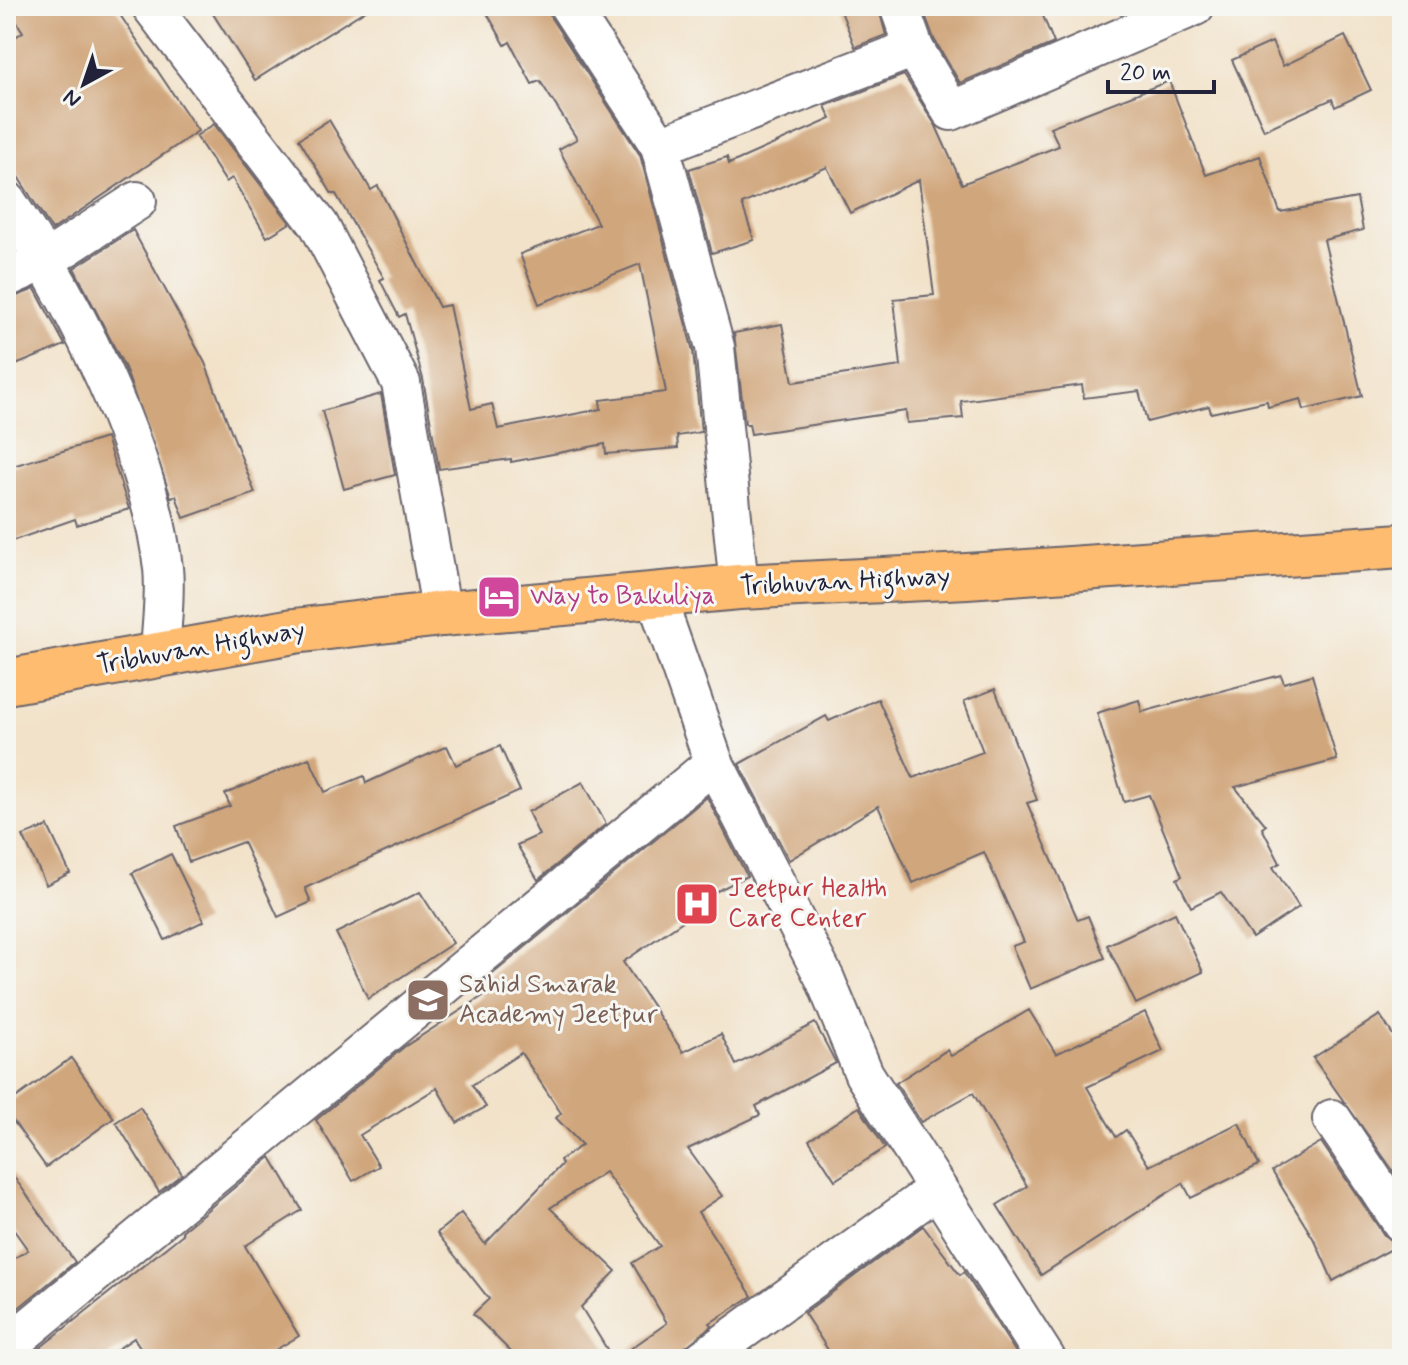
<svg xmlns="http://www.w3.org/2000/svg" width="1408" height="1365" font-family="Mynerve,sans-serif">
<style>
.building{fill:#d0a67b}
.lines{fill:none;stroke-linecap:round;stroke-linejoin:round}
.minor-casing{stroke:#6b656d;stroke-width:42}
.trunk-casing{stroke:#6b656d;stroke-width:48}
.minor{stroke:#fff;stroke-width:38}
.trunk{stroke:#febc70;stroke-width:44}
.labels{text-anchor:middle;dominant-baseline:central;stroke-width:6;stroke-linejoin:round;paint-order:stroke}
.street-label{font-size:26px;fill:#22223b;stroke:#f6f6f2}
.hotel-label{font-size:26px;fill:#b23c85;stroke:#f6f6f2;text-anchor:start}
.health-label{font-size:26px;fill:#be3a42;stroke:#f6f6f2;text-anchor:start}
.education-label{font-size:26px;fill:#785e54;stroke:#f6f6f2;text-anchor:start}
</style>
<rect width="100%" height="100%" fill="#f6f6f2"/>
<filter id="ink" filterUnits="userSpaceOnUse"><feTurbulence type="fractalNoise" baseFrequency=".0125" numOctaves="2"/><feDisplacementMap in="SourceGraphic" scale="16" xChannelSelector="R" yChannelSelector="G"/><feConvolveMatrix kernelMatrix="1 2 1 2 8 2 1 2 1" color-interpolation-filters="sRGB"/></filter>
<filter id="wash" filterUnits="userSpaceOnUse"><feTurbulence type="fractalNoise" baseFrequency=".006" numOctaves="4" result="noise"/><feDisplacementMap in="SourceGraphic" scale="32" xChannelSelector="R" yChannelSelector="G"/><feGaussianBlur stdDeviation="1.8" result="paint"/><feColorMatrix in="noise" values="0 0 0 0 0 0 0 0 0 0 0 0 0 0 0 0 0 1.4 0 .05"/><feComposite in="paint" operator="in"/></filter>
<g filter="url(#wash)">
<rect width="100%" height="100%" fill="#f2e2c9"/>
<g id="blocks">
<g class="building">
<path d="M6,6H114L198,131L52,230L6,158V43L23,32Z"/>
<path d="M208,6H372L255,80Z"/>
<path d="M483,6H547L551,18L640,155L693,351L701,432L677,436L678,448L606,454L605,444L511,462V459L439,469L423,379L405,314L399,317L380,280L384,278L336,194H332L299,139L329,120L371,190L378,186L439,307L449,305L471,409L492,404L498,429L601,409L600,400L666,392L640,264L539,304L520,254L598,224L559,149L577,139L540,81L532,84L510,42L505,45Z"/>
<path d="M839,6H878L886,35L855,47Z"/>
<path d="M922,6H1039L1054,43L960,83L934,39Z"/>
<path d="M1345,36L1371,90L1335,107L1332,99L1264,130L1232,60L1272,42L1283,66Z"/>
<path d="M904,75L936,126L962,184L1059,146L1050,127L1169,81L1206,175L1260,156L1280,212L1357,198L1363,230L1324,240L1362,396L1304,410L1301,399L1268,407L1267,401L1211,413L1209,406L1147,422L1139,391L1084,398L1082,385L961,401L963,418L907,423L906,411L751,434L749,424H745L734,333L782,324L793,382L901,366L894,299L934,295L919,180L850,213L827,167L742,204L754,240L712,253L689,169L727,157L729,164L831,119L825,106Z"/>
<path d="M214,124L290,223L267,237L232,178L226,182L196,136Z"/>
<path d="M133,230L205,363L255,493L184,518L176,496L171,497L125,368L74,268Z"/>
<path d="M35,289L65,345L6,369V300Z"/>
<path d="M381,394L395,475L344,489L322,411Z"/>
<path d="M106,438L129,509L77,525L75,519L12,541L6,525V468Z"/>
<path d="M1281,675L1284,683L1312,675L1337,760L1235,787L1266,825L1262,828L1280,863L1273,867L1299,907L1252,938L1221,892L1191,907L1177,879L1182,876L1149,795L1124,802L1097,713L1139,700L1142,712Z"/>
<path d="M995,689L1037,800L1027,803L1078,920L1088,916L1105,958L1030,989L1012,946L1024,942L984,852L913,883L878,806L789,860L739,764L826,716L829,721L878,699L913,778L983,752L964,701Z"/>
<path d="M447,746L456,765L500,746L520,791L305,888L311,902L278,917L243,842L189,862L176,826L230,806L225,794L309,758L325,792L364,776L366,783Z"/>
<path d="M583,782L606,824L538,880L517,845L539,835L528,812Z"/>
<path d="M707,797L747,876L687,906L693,914L623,962L683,1052L721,1034L736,1065L815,1023L836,1063L756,1106L760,1115L688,1149L722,1196L698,1212L752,1296L710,1323L712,1326L683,1349L681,1359H616L667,1323L632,1263L660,1246L605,1172L550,1208L616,1271L581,1307L613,1359H518L473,1314L489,1299L437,1233L461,1213L485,1244L562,1164L560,1160L582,1145L556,1118L561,1113L521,1053L472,1085L486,1107L457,1123L437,1088L360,1135L379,1166L353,1181L316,1120L404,1047L483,996L477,987Z"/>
<path d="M48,826L70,873L46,885L23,836Z"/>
<path d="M171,854L204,921L165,940L132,873Z"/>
<path d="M420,892L453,943L368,999L336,933Z"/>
<path d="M1175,913L1203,972L1136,1004L1107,945Z"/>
<path d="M1029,1010L1056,1054L1145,1012L1163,1051L1087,1087L1116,1137L1126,1130L1149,1166L1239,1123L1259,1165L1191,1198L1183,1183L1041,1275L997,1205L1027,1186L973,1093L921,1122L896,1083L947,1050L951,1056Z"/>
<path d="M1380,1015L1402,1049V1173L1397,1176L1313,1058Z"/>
<path d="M71,1058L114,1118L46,1167L6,1111V1105Z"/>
<path d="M140,1107L182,1174L159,1192L116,1122Z"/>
<path d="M859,1107L885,1148L835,1180L809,1140Z"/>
<path d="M1321,1142L1384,1235L1397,1246L1333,1281L1316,1243L1272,1171Z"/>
<path d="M271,1157L302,1210L245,1246L299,1336L260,1359H148L134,1338L103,1359H26L183,1234L182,1231Z"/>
<path d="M6,1166L75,1262L6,1318V1263L28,1250L6,1219Z"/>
<path d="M923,1226L960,1275L964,1272L1020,1359H834L804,1313Z"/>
</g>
</g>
</g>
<g filter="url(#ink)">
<use href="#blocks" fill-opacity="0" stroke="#6b656d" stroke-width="2"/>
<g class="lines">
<g class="minor-casing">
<g id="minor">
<path d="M151,6L319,225L401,383L442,614"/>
<path d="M569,6L660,146L715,347L739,587"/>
<path d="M899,6L914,48L951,111L1195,6"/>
<path d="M660,146L914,48"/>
<path d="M6,200C73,299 149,449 163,568C166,596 161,627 160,654"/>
<path d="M6,278L46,260L137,201"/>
<path d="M655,594L714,763L825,979L864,1074L1046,1359"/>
<path d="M1332,1119L1402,1223"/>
<path d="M6,1347L714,763"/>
<path d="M703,1359L936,1190"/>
</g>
</g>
<g class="trunk-casing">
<path id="trunk" d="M6,682L294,631L442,614L739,587L967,576L1402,546"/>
</g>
<use href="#minor" class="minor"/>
<use href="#trunk" class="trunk"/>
</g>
</g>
<defs>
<g id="hotel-square" transform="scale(2.3)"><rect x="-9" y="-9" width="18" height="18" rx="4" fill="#d1479c" stroke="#f6f6f2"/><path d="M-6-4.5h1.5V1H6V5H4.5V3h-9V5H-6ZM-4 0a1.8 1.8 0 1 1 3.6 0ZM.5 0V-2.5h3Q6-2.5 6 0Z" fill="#fff"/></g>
<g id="hospital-square" transform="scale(2.3)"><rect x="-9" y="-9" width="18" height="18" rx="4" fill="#e0444e" stroke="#f6f6f2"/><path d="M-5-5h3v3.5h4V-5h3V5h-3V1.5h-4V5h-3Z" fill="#fff"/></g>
<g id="school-square" transform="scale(2.3)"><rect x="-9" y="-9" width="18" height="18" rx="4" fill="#8d6e63" stroke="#f6f6f2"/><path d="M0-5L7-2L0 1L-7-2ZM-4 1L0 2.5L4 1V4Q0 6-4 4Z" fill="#fff"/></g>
</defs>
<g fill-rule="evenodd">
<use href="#hotel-square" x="499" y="597"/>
<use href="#hospital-square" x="697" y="904"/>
<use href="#school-square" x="428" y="1000"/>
</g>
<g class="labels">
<g class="street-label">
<text transform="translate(845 582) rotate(-3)">Tribhuvan Highway</text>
<text transform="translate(201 648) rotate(-10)">Tribhuvan Highway</text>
</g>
<g class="hotel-label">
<text x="530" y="597">Way to Bakuliya</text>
</g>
<g class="health-label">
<text x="728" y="889">Jeetpur Health<tspan x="728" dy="30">Care Center</tspan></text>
</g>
<g class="education-label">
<text x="459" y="985">Sahid Smarak<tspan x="459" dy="30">Academy Jeetpur</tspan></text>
</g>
</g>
<rect width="1408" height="1365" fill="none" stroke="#f6f6f2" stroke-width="32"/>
<g transform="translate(84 84) rotate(220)" stroke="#f6f6f2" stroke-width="6" paint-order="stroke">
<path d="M0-6L14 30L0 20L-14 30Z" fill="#22223b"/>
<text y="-12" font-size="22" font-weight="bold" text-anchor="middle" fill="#22223b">N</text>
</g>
<path d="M1108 80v12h106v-12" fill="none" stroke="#22223b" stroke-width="4"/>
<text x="1120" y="80" font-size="24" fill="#22223b" stroke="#f6f6f2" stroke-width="6" paint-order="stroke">20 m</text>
</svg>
